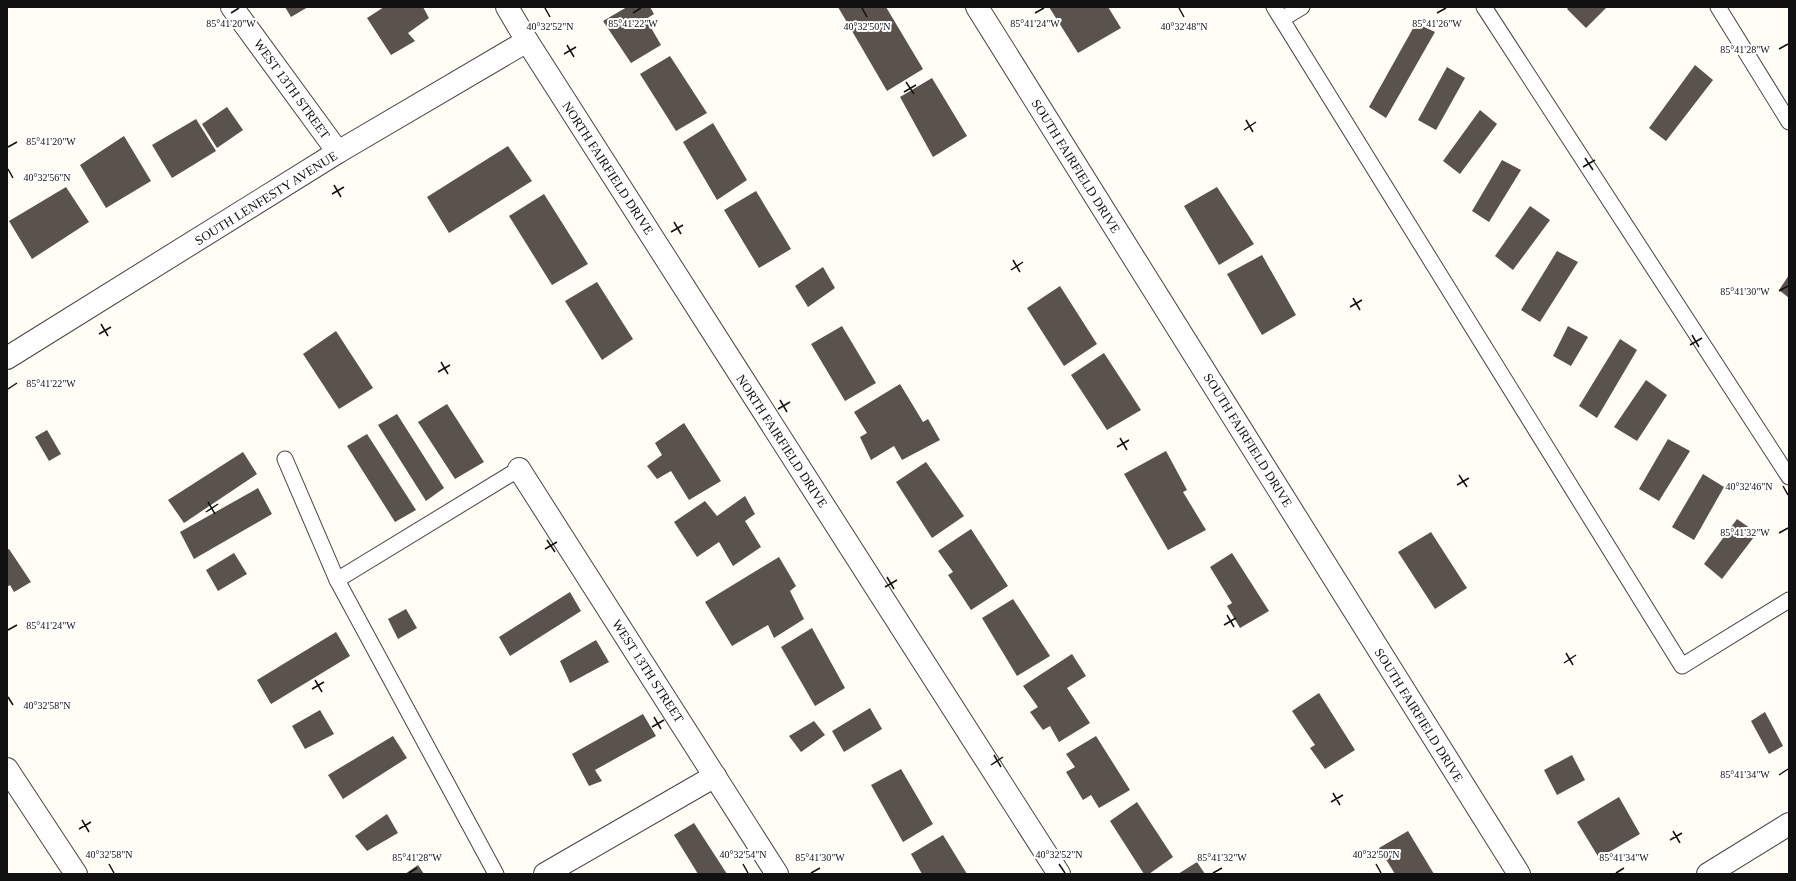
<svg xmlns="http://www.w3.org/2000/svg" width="1796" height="881" font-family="Georgia,serif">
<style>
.building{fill:#5a524d}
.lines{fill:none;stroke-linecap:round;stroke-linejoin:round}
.service-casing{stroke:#444;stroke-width:17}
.minor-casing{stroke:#444;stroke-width:24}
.tertiary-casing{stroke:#444;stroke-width:24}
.service{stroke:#fff;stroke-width:15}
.minor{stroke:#fff;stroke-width:22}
.tertiary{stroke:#fff;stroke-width:22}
.ticks{fill:none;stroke:#111;stroke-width:1.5}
.labels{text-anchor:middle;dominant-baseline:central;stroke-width:4;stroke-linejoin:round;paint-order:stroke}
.street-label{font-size:13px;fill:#111;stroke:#fff}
.ticks-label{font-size:10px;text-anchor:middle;fill:#111;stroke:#fff;stroke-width:4;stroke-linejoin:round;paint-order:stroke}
</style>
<rect width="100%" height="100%" fill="#fffdf5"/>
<g class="building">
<path d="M285,7H308L291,17Z"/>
<path d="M384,7H423L429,18L408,33L415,41L391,55L367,18Z"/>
<path d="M627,7H650L654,14L646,19L661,45L631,63L603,21Z"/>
<path d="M838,7H886L923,69L887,91Z"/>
<path d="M1049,7H1108L1121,28L1078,53Z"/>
<path d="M1569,7H1607L1586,28L1567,9Z"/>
<path d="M1416,23L1435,32L1386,118L1369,107Z"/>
<path d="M670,56L707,113L676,131L640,74Z"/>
<path d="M1695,65L1713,80L1666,141L1649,128Z"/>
<path d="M1447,67L1465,78L1436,130L1418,120Z"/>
<path d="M932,78L967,136L933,157L900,97Z"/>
<path d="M227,107L243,130L217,148L202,124Z"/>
<path d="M1480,110L1497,124L1460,174L1443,161Z"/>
<path d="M196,119L216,151L172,178L152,145Z"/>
<path d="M713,123L747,180L717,200L683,142Z"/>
<path d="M124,136L151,181L106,208L80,165Z"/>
<path d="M508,146L532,181L449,233L427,197Z"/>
<path d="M1502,160L1521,170L1489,222L1472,211Z"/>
<path d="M66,187L89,222L32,259L9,221Z"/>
<path d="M1217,187L1254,244L1219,265L1184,206Z"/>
<path d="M756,191L791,249L759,268L724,210Z"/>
<path d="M544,194L588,264L552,285L509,216Z"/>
<path d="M1530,206L1550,220L1513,270L1495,256Z"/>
<path d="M1557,251L1578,262L1540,322L1521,310Z"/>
<path d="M1262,255L1296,315L1262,335L1227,274Z"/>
<path d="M823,267L835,288L808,307L795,286Z"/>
<path d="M1789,275V298L1779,290Z"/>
<path d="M597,282L633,339L602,360L565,301Z"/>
<path d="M1060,286L1097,344L1064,366L1027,308Z"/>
<path d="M842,326L876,383L845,401L811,344Z"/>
<path d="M1568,326L1588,337L1571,366L1553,356Z"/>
<path d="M336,331L373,388L339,409L303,354Z"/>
<path d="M1620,339L1637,350L1597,418L1579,406Z"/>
<path d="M1104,353L1141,410L1107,430L1071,375Z"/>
<path d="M1646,380L1667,395L1637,441L1614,427Z"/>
<path d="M900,384L923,422L928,419L940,440L902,460L894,446L871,460L860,437L867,433L854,412Z"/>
<path d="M447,404L484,462L455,479L418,422Z"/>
<path d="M397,414L444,488L426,501L378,425Z"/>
<path d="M684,423L721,481L689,500L671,471L657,479L647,466L662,455L655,443Z"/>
<path d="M47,430L61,454L49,461L35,437Z"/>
<path d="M367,434L416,510L395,522L347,446Z"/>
<path d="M1668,439L1690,451L1659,501L1639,489Z"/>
<path d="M1166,451L1187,490L1183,492L1206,530L1168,550L1124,474Z"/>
<path d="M243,452L257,474L184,523L168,500Z"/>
<path d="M926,462L964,516L932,538L896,482Z"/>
<path d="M1703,474L1724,487L1694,540L1672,527Z"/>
<path d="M258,488L272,514L194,559L180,532Z"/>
<path d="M745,496L755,514L745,521L761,547L733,566L719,542L697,557L674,522L705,501L717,516Z"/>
<path d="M1737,519L1757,533L1722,579L1704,564Z"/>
<path d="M971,529L1008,586L971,610L948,575L953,572L938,551Z"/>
<path d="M1431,532L1467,588L1435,609L1398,552Z"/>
<path d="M9,549L31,582L14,592L10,585L7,587V550Z"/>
<path d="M234,553L247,574L218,591L206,570Z"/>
<path d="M1232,553L1269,611L1240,628L1227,606L1232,603L1210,567Z"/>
<path d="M779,557L796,586L790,591L804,619L774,638L768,625L732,646L705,602Z"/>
<path d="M570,592L581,611L510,656L499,637Z"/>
<path d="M1013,599L1050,656L1017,676L982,618Z"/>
<path d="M406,609L417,628L398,639L388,619Z"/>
<path d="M812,628L845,688L815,706L781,647Z"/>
<path d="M336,632L350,656L271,704L257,680Z"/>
<path d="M596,640L609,662L570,683L560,661Z"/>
<path d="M1072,654L1086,676L1067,688L1090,723L1059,742L1050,726L1043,730L1030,712L1038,707L1023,686Z"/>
<path d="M1319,693L1355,750L1325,769L1310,748L1315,745L1292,711Z"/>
<path d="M870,708L882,729L844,752L832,731Z"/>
<path d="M320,710L334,734L305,749L292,726Z"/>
<path d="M1765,712L1783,746L1769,754L1751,721Z"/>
<path d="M643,714L656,736L595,770L602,781L589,786L572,754Z"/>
<path d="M814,721L825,735L801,752L789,736Z"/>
<path d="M393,736L407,758L343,799L328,775Z"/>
<path d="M1096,736L1130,790L1099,808L1091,795L1083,800L1066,772L1075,767L1066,754Z"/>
<path d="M1572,755L1585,780L1557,795L1544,770Z"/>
<path d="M901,769L933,824L903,842L871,785Z"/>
<path d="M1619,797L1640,834L1599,858L1577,822Z"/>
<path d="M1137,802L1173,857L1149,874H1144L1110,821Z"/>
<path d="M387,814L398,833L367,851L355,836Z"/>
<path d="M694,823L727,874H698L674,835Z"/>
<path d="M1408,831L1434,874H1395L1379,848Z"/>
<path d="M943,835L967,874H922L911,854Z"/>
<path d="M1197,862L1205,874H1178Z"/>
<path d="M418,865L424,874H405Z"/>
</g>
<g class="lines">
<g class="service-casing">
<g id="service">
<path d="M1274,7L1682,666L1789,600"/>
<path d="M1484,7L1789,477"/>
<path d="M1718,7L1789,122"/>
<path d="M1282,19L1302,7"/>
<path d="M285,459L337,580L496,874"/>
<path d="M337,580L519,469"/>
</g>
</g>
<g class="minor-casing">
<g id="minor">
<path d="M232,7L338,152"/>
<path d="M507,7L527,41L1059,874"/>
<path d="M977,7L1519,874"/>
<path d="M7,358L338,152L527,41"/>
<path d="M519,469L777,874"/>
<path d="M7,769L76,874"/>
<path d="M545,874L715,776"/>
</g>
</g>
<g class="tertiary-casing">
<path id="tertiary" d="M1708,874L1789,824"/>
</g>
<use href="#service" class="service"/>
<use href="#minor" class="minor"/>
<use href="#tertiary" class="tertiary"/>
</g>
<path class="ticks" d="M545,8L550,17M862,8L867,17M1179,8L1184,17M231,13L239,8M633,13L641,8M1035,13L1044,8M1437,13L1446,8M567,45L574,57M1779,49L1788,44M564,54L576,47M906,82L914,94M904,92L916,85M1246,120L1253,132M1244,130L1256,122M8,147L17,142M1585,158L1593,170M1583,167L1595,160M8,169L13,178M334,185L341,197M332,194L344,187M674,222L681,234M671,232L683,225M1013,260L1020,272M1011,270L1023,262M1779,291L1788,286M1353,298L1360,310M1350,307L1362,300M101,324L108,336M99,334L111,327M1692,335L1699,347M1690,345L1702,338M441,362L448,374M438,372L450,365M8,389L17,383M780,400L787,412M778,409L790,402M1120,438L1127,450M1117,447L1129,440M1459,475L1467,487M1457,485L1469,478M1783,486L1788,495M208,502L215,514M206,512L218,504M1779,533L1788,528M547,540L555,552M545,549L557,542M887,577L894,589M885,587L897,580M1227,615L1234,627M1224,625L1236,618M8,630L17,625M1566,653L1573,665M1564,663L1576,655M315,680L322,692M312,689L324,682M8,697L13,705M654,717L661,729M652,727L664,720M994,755L1001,767M991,765L1003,757M1779,775L1788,769M1333,793L1340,805M1331,802L1343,795M82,820L89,832M79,829L91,822M1673,831L1680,843M1670,840L1682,833M109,864L114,873M743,864L748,873M1059,864L1065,873M1376,864L1381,873M409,873L417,868M811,873L820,868M1213,873L1222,868M1616,873L1624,868"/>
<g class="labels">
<g class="street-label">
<text transform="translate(292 89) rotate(54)">WEST 13TH STREET</text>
<text transform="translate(1076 166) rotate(58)">SOUTH FAIRFIELD DRIVE</text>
<text transform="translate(608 168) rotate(57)">NORTH FAIRFIELD DRIVE</text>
<text transform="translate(266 198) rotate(-32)">SOUTH LENFESTY AVENUE</text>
<text transform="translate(1248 440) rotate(58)">SOUTH FAIRFIELD DRIVE</text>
<text transform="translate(782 441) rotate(57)">NORTH FAIRFIELD DRIVE</text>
<text transform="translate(648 671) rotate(57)">WEST 13TH STREET</text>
<text transform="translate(1419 715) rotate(58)">SOUTH FAIRFIELD DRIVE</text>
</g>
</g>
<g class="ticks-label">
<text x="1035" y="27">85°41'24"W</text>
<text x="231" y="27">85°41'20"W</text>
<text x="633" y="27">85°41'22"W</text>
<text x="1437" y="27">85°41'26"W</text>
<text x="550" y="30">40°32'52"N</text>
<text x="867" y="30">40°32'50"N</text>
<text x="1184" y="30">40°32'48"N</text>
<text x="1745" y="53">85°41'28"W</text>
<text x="51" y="145">85°41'20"W</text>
<text x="47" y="181">40°32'56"N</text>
<text x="1745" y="295">85°41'30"W</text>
<text x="51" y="387">85°41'22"W</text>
<text x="1749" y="490">40°32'46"N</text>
<text x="1745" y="536">85°41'32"W</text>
<text x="51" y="629">85°41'24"W</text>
<text x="47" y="709">40°32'58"N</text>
<text x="1745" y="778">85°41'34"W</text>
<text x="109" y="858">40°32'58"N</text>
<text x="743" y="858">40°32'54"N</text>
<text x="1059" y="858">40°32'52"N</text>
<text x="1376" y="858">40°32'50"N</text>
<text x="417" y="861">85°41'28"W</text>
<text x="820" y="861">85°41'30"W</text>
<text x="1222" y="861">85°41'32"W</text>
<text x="1624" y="861">85°41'34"W</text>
</g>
<rect width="1796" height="881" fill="none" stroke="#111111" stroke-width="16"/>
</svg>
